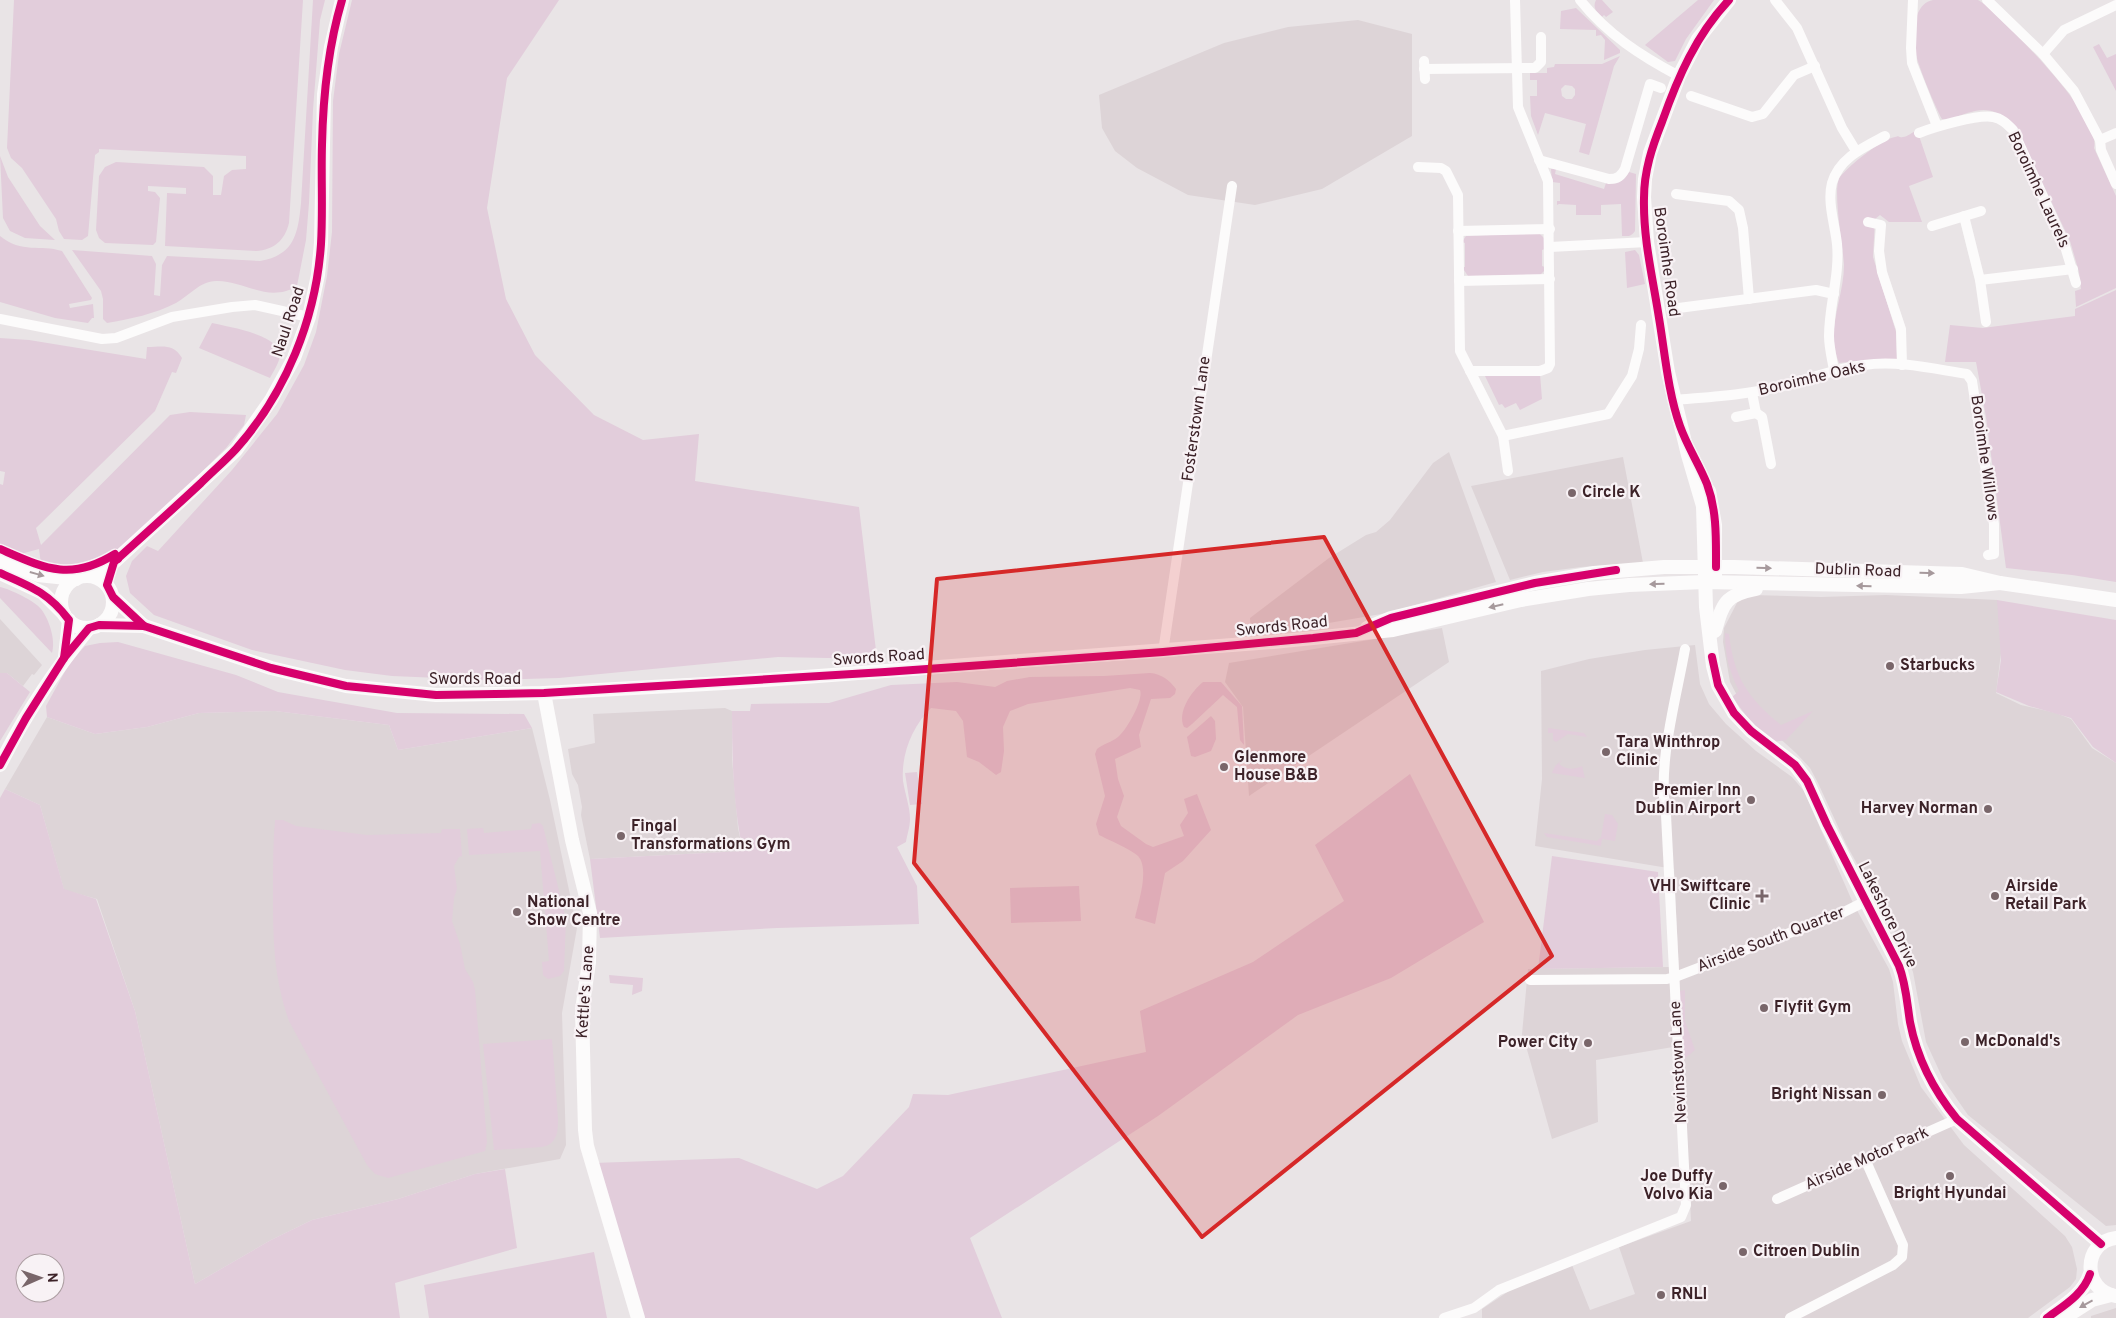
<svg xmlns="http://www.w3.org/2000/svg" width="2116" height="1318" font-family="Overpass,sans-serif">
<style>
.built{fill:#ddd4d7}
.green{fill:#e2cddb;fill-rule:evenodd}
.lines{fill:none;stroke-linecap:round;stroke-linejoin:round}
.street{stroke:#fcfbfb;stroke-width:10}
.secondary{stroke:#fcfbfb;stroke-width:14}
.cycleway-casing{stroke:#f8f2f5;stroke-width:11}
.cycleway{stroke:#d6006c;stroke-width:8}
.oneway{fill:#a6999c}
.marked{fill:#d62828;fill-opacity:0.2;stroke:#d62828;stroke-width:4;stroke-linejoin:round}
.poi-dot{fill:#79666a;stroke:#f8f2f5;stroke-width:2}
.labels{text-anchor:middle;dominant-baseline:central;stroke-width:4.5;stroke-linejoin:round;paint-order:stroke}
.street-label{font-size:16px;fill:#3c2228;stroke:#f8f2f5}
.poi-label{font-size:16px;font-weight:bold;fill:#3c2228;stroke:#f8f2f5;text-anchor:start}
</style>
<rect width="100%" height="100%" fill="#e9e4e6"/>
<g class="built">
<path d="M1358,20L1412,34V136L1322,189L1255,205L1188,195L1137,168L1115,151L1102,128L1099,95L1224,43L1288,27Z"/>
<path d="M1449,452L1496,582L1387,613L1317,625L1251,632L1250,618L1329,558L1366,535L1376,532L1390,520L1433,463Z"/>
<path d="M1623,457L1643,563L1581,567L1543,572L1510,580L1471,486Z"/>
<path d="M1751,595L1821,597L1886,595L1998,600L2001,653L1996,693L2021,705L2056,713L2071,719L2092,748L2116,763V1225L2106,1226L1968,1115L1943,1079L1926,1042L1913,972L1903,947L1846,844L1818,783L1810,768L1796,753L1741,703L1730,682L1723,642L1724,628L1740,597Z"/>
<path d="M0,619L42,665L34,675L32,674L23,686L7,673H0Z"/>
<path d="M1442,628L1449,662L1249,796L1243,707L1225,682L1229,663Z"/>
<path d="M1695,645L1700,684L1709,704L1726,724L1756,751L1792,777L1804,791L1853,903L1889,969L1893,982L1898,1024L1902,1041L1921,1087L1964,1145L2065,1236L2072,1247L2077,1269L2076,1279L2070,1287L2028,1318H1482V1309L1515,1287L1572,1265L1590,1310L1635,1294L1619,1247L1691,1221L1674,869L1535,846L1542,779L1541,671L1589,659L1645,650Z"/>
<path d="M725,708L732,711V759L738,828L743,851L590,859L581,815L582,807L578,785L572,774L568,749L595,743L593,714Z"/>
<path d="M275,711L389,725L398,750L532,728L550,800L577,928L562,1013L566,1145L560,1159L475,1174L398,1199L312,1220L271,1240L195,1284L135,1011L97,899L64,890L40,805L5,789L47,717L95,734L147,727L199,713Z"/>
<path d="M1669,967L1673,1047L1596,1060L1598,1122L1552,1139L1526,1046L1521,1045L1528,969Z"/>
<path d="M2116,1308V1318H2091V1316Z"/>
</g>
<g class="green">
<path d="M14,0H303L289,223C285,240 274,250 256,251L165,246L167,193L186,194V188L148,186V191L155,192L160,198L156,242L153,245L105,243L99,238L96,230L99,176L105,167L116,162L204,167L213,176V195H221L224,176L232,170L246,169V156L99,149V152L95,155L88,236L82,240L64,239L59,231L56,219L22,168L11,158L7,148Z"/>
<path d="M313,0H325L320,20L313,110L309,203L306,240L297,286C268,304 244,280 216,281C200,281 189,296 176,303C155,314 130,319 107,323L103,319V299L101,291L72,250L152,256L156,264L154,295L160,296L162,265L167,256L260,261C295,255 298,233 301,203Z"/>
<path d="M352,0H559L507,78L487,208L506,299L535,355L594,415L643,440L699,434L695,481L859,507L877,659L778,657L559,678L486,680L392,676L345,670L252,650L154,615L130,593L126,576L132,561L147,546L158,551L232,470L277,414L304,365L316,332L327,276L332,232L333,101L339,54Z"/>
<path d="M1596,0H1602L1613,12L1606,17L1604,15L1602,17C1597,12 1592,8 1596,0Z"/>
<path d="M1698,0H1714L1686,39L1675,61L1668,62L1645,45Z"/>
<path d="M1933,0H1978L1986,5C2009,27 2102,116 2094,148L2116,196V288L2076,307L2075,291L2081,289L2079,272L2070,241L2015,125C1988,103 1979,109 1948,120L1942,119C1936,109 1916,61 1915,50C1913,33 1913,4 1933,0Z"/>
<path d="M1576,8L1620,50V53L1604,60L1605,40L1601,35L1596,36V30L1560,29L1561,11Z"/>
<path d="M2099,44L2107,58L2116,54V91L2093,47Z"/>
<path d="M1620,56L1614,66L1589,155L1579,152L1586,124L1545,113L1538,135L1531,116L1530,96H1537V80H1530V73H1547V68L1554,67L1555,64H1602ZM1565,85L1572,86L1575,89V95L1572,99H1566L1562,96L1561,89Z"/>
<path d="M1917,130L1933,177L1909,186L1922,222H1889L1880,215L1875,219L1873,257L1896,332L1897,360H1866L1839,363C1825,330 1844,298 1844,265C1843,247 1832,188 1840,177C1850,165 1880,140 1895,137C1901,135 1897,138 1903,137C1907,137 1913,132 1917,130Z"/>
<path d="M0,156L8,177L40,226L55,240L25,238L10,231L3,218Z"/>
<path d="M1551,169H1556L1555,174L1604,189L1606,183C1616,185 1624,182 1629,172L1636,174L1635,231C1631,237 1628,236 1622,236L1621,204L1601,205V215H1576V205L1559,204L1557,205V201H1560V183L1552,182Z"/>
<path d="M1539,233L1544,238L1545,249L1542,250V266L1545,267V270L1540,275L1468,276L1462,267H1465V243L1462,242L1466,236Z"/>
<path d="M0,236C22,254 40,244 62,251L92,298L91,300L69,304L70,308L93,304L94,318H92L88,323L55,318L0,302Z"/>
<path d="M1635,250L1639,255L1645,284L1627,288L1625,252Z"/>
<path d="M2116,290V582L2072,575L2006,568L1986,417L1976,362H1945L1950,325L1983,328L2075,316V309Z"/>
<path d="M212,323C228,327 280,334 280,356C279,363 273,372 270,378L199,348Z"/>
<path d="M0,338L29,340L146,359L147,347C162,347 173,343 182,358L176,373L172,372L155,411L36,528L41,545L170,415L190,412L246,415L244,425L226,448L151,522L111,555L84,567L63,568L41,564L39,549L17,555L0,548V484L3,485L5,472L0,471Z"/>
<path d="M1540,374L1542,399L1520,410L1516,403L1505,408L1502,404L1499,405L1485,376Z"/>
<path d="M0,587C10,589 35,601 41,609C49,619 56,640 52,653L0,598Z"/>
<path d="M1997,600L2116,620V763L2093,747L2071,718L2029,706L1996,692L2001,660Z"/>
<path d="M1725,633L1729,634C1734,678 1748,698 1781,725L1813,711L1786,740L1774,742L1751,722L1732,697L1739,691C1729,670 1725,656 1725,633Z"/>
<path d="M118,642L236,675L278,692L397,713L524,714L532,728L398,750L389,725L275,711L199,713L147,727L95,734L47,717L46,706L69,664L85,646L100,643Z"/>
<path d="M0,673H7L30,692L0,741Z"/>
<path d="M1150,673C1162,674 1169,680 1176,689L1175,694L1170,698L1151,699L1139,735L1141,747L1115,759L1118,779L1124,796L1117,817L1121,826L1146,844L1153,847L1184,836L1180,825L1188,813L1184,799L1197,794L1211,830L1183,861L1165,873L1155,924L1135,918C1138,903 1150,869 1138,856C1132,850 1107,839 1099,835L1096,824L1105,796L1095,754L1097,749C1103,744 1112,742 1118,737C1126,731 1144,700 1140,690L1130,688L1028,704L1010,711L1003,727L1004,751L1001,772L996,775L979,762L967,757L963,721L956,711L931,708C912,727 901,754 903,781C905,794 910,807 910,819C910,827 907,835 906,842L897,847L917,886L919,924L777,928L600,938L590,859L743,851C733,805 732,758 732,711H750L751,704L829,703L891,685L957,682L995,687L1007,681L1030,677L1104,676Z"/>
<path d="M1203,682H1221L1242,706L1244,745L1240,740L1237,707L1223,695L1192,724L1187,728L1184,727C1177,712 1191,692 1203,682Z"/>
<path d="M1211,716L1215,721L1216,739L1211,751L1195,757L1191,756L1187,737Z"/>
<path d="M1548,728L1584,733L1587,737L1568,734L1556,742L1553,740V733H1548Z"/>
<path d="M1562,760L1559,764C1567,770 1574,770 1582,766L1585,778L1552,773L1555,766Z"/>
<path d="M917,772L922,804L910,805L905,773Z"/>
<path d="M1410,774L1484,922L1391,978L1298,1015L1158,1116L970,1238L1002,1318H639L593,1163L739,1158L817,1189L843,1176L909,1107L913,1094L948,1095L1146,1052L1140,1011L1253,962L1344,901L1315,845Z"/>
<path d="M5,789L40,805L64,889L96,899L135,1011L195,1284L271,1240L312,1220L398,1199L475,1174L505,1169L517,1248L395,1283L400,1318H0V798ZM25,1263H55V1293H25Z"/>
<path d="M1605,814L1612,815L1618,824L1615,841L1602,839L1601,846L1547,837L1544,833L1597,841L1601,837Z"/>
<path d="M275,820H283L296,826L367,835L441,833L442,829H460L462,856L459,857L454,866L457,889L454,898L452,921L460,944L465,969L473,982L475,990L487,1142L485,1151L388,1178L375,1174L367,1165L289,1021C273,975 273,937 273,889C273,866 273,843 275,820Z"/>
<path d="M540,823L543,826L566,919L564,971L560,976L548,979L543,975L542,962L549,961L540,851L469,855L467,829L483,828L484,833L531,829L532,824Z"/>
<path d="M1552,856L1658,872L1663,967L1538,969Z"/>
<path d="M1079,886L1081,921L1011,923L1010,888Z"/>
<path d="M609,975L643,978L642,991L632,995L633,985L610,983Z"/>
<path d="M1685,990V1021L1695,1050L1683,1060L1679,991Z"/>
<path d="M552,1039L558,1119C558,1132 557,1144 542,1147L494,1150L483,1044Z"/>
<path d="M594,1252L607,1318H429L424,1285Z"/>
</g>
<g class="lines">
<g class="street">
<path d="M1580,0C1607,34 1641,56 1679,76"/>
<path d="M1775,0L1797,28L1842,128L1856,151"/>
<path d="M1913,0L1911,48L1912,63L1937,126"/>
<path d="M1987,0L2043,54L2074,91L2100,140L2101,150L2116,184"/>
<path d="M2043,54L2064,30L2116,5"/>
<path d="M1424,61L1425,79"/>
<path d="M1424,69L1535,68L1541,62V37"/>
<path d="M1691,96L1752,117L1763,114L1794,75L1815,66"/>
<path d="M1919,133C1934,127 1978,114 1993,117C2001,118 2007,124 2013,130L2064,243L2076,283"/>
<path d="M2100,140L2116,133"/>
<path d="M1539,160L1609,179C1618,179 1621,176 1625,169L1650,84L1661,88"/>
<path d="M1418,167L1441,168L1446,171L1458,195L1460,351L1503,436L1508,471"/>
<path d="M1676,194L1729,201L1739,210L1743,228L1749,299"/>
<path d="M1964,216L1980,280L1986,322"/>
<path d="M1868,222L1881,225L1879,251L1882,272L1901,329L1902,365"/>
<path d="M1932,226L1981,211"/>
<path d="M1458,231L1550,229"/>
<path d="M1550,247L1647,242"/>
<path d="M1980,280L2073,269"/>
<path d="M1459,281L1550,279"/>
<path d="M1671,309L1816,290L1834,294"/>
<path d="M0,319L102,339L116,338L172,317L232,307L255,305L309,317"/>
<path d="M1834,370C1832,359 1829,347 1829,336C1829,305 1840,275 1837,244C1835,225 1827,202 1832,183C1839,158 1864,147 1885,136"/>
<path d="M1470,371H1540L1548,368L1550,364L1548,181L1518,107L1515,0"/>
<path d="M1752,393L1756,413L1762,417L1771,464"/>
<path d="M1673,400C1710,397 1747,395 1783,386C1810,379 1836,368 1864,365C1898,360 1934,369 1967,374L1972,381L1994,524V554L1988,555"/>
<path d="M1736,417L1756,413"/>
<path d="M1503,436L1608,414L1632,376L1639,349L1641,325"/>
<path d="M1163,652L1232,186"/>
<path d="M1530,980L1667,979L1675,977L1844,912L1866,901"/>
<path d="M1777,1199L1957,1119"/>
<path d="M1444,1318L1474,1308L1499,1290L1681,1217L1686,1205L1666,815C1657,764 1676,700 1685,649"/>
<path d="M1790,1318L1893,1265L1902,1257L1903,1245L1865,1159"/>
</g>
<g class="secondary">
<path d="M1729,0L1698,39L1679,76L1650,153L1645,179L1644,197L1647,242L1668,372L1688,455L1703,506L1706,607L1713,666L1718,685L1734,713L1751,731L1795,765L1807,781L1827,825L1899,966C1906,984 1907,1003 1910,1022C1917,1058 1934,1091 1957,1119L2101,1244"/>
<path d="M1709,491L1715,525V576"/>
<path d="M0,560L38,575L76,579"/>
<path d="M0,573L43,593L64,614"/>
<path d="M86,576L114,562L236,450L271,400L294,358L309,317L318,275L321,243L324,94L331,47L342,0"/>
<circle cx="87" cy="602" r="26"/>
<path d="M113,597L144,626"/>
<path d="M99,625L144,626L271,668L346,686L436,695L544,693L724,683L1273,642L1393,630L1521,600L1588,589L1629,585L1705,582L1961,587L2000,583"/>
<path d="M1367,628L1391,618L1535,583L1594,573L1664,567H1734L1962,574L2000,583L2116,600"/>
<path d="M1715,631C1723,603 1725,595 1756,589"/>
<path d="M65,657L69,620"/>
<path d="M544,693L572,840L590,913L589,962L582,1010L585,1130L587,1146L638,1318"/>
<path d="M0,765C24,716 55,670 89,628"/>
<path d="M2116,1238C2082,1242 2082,1291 2116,1296"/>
<path d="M2047,1318C2063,1306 2083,1295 2090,1274"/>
<path d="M2064,1318L2092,1300L2111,1295"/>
</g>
<g class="cycleway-casing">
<g id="cycleway">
<path d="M0,549C44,568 70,582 115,554L118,559"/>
<path d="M1716,567C1716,539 1717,511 1707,484C1699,464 1687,446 1680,426C1668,392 1665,354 1659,318C1653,279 1643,239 1644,198C1644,171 1652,147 1662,122C1678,77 1696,35 1729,0"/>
<path d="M0,573C30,586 49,593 69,620L64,658"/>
<path d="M144,626L113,597L107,585L114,562C143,536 172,510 201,483C212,472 225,461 236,449C286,393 316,318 321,244C323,211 321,178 322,145C323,97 328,47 342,0"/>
<path d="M1712,657L1718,685L1734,713L1751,731L1795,765L1807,781L1827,825L1899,966C1906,984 1907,1003 1910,1022C1917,1058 1934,1091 1957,1119L2101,1244"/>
<path d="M0,765L26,718L64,658L89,628L99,625L144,626L271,668L346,686L436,695L544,693L885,672L1163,652L1313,638L1356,633L1391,618L1535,583L1616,570"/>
<path d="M2047,1318C2063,1306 2083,1295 2090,1274"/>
</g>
</g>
<use href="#cycleway" class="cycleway"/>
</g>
<defs><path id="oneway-solid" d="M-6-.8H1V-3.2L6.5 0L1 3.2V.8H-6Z" transform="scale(1.25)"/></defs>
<g class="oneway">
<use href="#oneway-solid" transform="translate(1764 568) rotate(1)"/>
<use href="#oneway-solid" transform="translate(1927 573) rotate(2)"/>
<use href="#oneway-solid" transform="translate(37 574) rotate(16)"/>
<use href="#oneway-solid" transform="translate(1657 584) rotate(178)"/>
<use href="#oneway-solid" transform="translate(1864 586) rotate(-179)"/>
<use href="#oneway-solid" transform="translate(1496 606) rotate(167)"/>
<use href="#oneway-solid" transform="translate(2086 1304) rotate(151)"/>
</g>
<path class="marked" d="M1324,537L1552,956L1202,1237L914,863L937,579Z"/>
<g class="poi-dot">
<circle cx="1572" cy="493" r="5"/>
<circle cx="1890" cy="666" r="5"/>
<circle cx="1606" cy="752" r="5"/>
<circle cx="1224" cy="767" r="5"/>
<circle cx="1751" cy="800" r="5"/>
<circle cx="1988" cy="809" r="5"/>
<circle cx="621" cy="836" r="5"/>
<path d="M1759.5 888.5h5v5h5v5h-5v5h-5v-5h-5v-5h5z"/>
<circle cx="1995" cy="896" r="5"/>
<circle cx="517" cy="912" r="5"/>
<circle cx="1764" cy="1008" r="5"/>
<circle cx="1965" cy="1042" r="5"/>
<circle cx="1588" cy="1043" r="5"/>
<circle cx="1882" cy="1095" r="5"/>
<circle cx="1950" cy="1176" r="5"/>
<circle cx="1723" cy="1186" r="5"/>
<circle cx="1743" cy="1252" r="5"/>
<circle cx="1661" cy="1295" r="5"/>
</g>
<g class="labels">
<g class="street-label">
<text transform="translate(2038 190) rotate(65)">Boroimhe Laurels</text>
<text transform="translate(1666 262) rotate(82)">Boroimhe Road</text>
<text transform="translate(289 322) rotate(-72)">Naul Road</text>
<text transform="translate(1812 379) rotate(-13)">Boroimhe Oaks</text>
<text transform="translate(1197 419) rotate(-82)">Fosterstown Lane</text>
<text transform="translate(1984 458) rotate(82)">Boroimhe Willows</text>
<text transform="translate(1858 571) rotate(2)">Dublin Road</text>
<text transform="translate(1282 627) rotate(-6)">Swords Road</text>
<text transform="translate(879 658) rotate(-4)">Swords Road</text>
<text x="475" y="680">Swords Road</text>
<text transform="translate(1887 915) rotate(64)">Lakeshore Drive</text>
<text transform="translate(1771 940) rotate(-21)">Airside South Quarter</text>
<text transform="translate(586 992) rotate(-86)">Kettle's Lane</text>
<text transform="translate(1679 1062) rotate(-93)">Nevinstown Lane</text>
<text transform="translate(1867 1159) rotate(-24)">Airside Motor Park</text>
</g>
<g class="poi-label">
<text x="1582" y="493">Circle K</text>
<text x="1900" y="666">Starbucks</text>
<text x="1616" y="743">Tara Winthrop<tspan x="1616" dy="18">Clinic</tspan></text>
<text x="1234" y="758">Glenmore<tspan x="1234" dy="18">House B&amp;B</tspan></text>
<text x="1741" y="791" text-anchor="end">Premier Inn<tspan x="1741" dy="18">Dublin Airport</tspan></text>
<text x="1978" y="809" text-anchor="end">Harvey Norman</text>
<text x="631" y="827">Fingal<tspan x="631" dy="18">Transformations Gym</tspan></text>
<text x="1751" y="887" text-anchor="end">VHI Swiftcare<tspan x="1751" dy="18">Clinic</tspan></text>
<text x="2005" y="887">Airside<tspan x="2005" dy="18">Retail Park</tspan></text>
<text x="527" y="903">National<tspan x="527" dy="18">Show Centre</tspan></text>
<text x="1774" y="1008">Flyfit Gym</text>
<text x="1975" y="1042">McDonald's</text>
<text x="1578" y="1043" text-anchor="end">Power City</text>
<text x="1872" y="1095" text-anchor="end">Bright Nissan</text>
<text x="1713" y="1177" text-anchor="end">Joe Duffy<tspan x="1713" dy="18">Volvo Kia</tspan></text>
<text x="1950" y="1194" text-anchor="middle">Bright Hyundai</text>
<text x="1753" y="1252">Citroen Dublin</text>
<text x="1671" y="1295">RNLI</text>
</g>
</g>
<g transform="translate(40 1278) rotate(88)"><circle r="24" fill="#f8f2f5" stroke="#ad9fa3"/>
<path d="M0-4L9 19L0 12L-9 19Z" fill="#79666a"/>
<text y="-8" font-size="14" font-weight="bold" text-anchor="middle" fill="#3c2228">N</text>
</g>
</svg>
